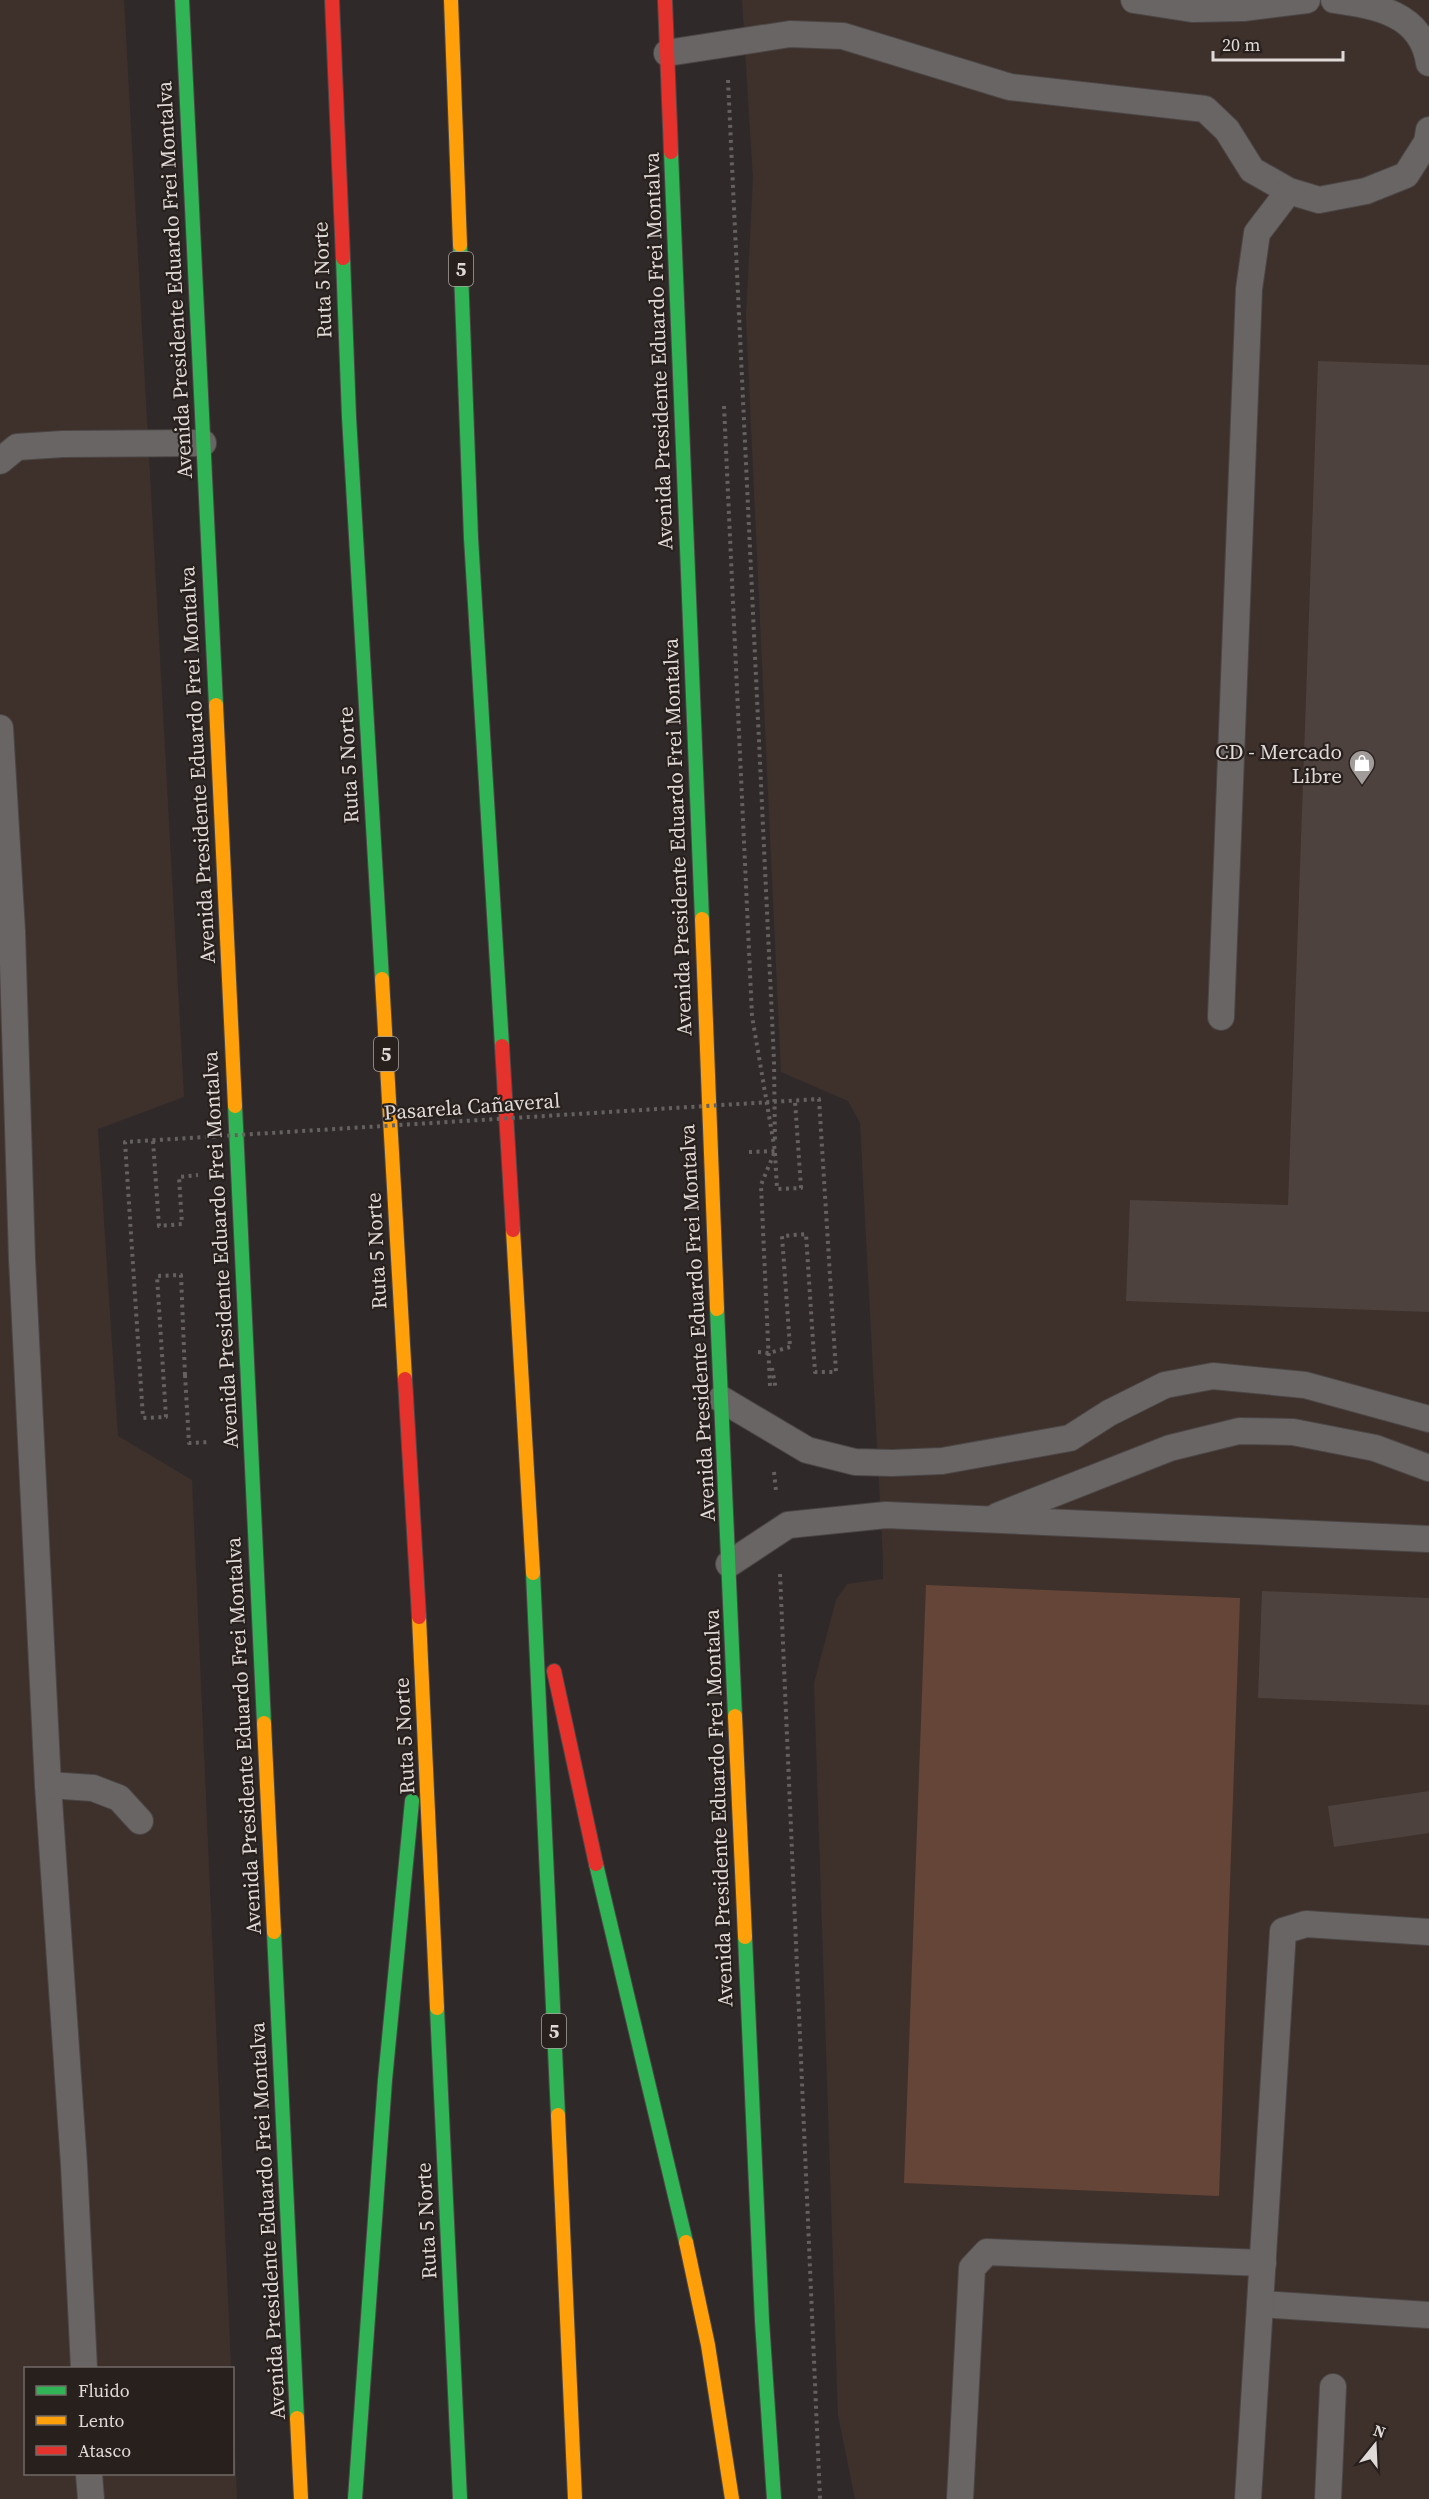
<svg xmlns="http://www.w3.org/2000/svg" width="1429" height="2499" font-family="'Source Serif 4',serif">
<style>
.built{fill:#3e312c}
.green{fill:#654538}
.building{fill:#4e423e}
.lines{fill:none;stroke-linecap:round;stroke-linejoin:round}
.lane-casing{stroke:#4b4645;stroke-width:28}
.fast-casing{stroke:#4b4645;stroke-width:16}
.slow-casing{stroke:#4b4645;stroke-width:16}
.jam-casing{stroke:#4b4645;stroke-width:16}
.path{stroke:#656160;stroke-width:4;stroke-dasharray:3 4.5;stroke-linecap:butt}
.lane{stroke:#696564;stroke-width:26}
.fast{stroke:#30b455;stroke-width:14}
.slow{stroke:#ff9f0a;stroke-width:14}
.jam{stroke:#e5322d;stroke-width:14}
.path-bridge{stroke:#656160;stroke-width:4;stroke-dasharray:3 4.5;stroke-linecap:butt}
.labels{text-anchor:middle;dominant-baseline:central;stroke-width:4.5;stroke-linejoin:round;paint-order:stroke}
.shield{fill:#28201d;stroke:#a8a29f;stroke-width:1.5}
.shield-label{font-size:20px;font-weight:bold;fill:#dfd9d7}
.street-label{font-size:21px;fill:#dfd9d7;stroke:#28201d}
.poi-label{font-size:21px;fill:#dfd9d7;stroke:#28201d;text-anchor:end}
</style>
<rect width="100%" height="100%" fill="#2f2a29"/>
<g class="built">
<path d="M0,0H124L184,1097L98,1129L118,1436L192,1480L231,2368H26V2474H232L233,2395L237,2499H0Z"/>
<path d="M742,0H1429V2499H855L838,2415L814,1683L836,1600L847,1584L883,1579V1559L860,1123L848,1101L781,1072L746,318L753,179Z"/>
</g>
<path class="green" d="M926,1585L1240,1598L1219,2196L904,2183Z"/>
<g class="building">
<path d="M1318,361L1429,365V1312L1126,1301L1130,1200L1288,1205Z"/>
<path d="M1262,1591L1429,1598V1705L1258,1698Z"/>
<path d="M1429,1791V1833L1334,1847L1328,1806Z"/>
</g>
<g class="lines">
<g class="lane-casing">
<g id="lane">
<path d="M1134,0L1192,9L1243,8L1307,0"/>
<path d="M1334,0C1376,6 1422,13 1429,63"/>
<path d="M667,53L790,34L843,36L1010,87L1205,109L1227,130L1252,170L1289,191L1319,200L1366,191L1406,175L1427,142L1429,130"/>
<path d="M0,461L17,447L63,444L203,443"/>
<path d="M0,728L12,931L22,1259L48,1785L74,2165L84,2368"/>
<path d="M1221,1017L1249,289L1257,233L1289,191"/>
<path d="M721,1399L807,1450L855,1462L892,1463L942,1461L1070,1438L1109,1413L1165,1385L1213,1376L1305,1385L1429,1419"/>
<path d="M997,1516L1170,1448L1239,1431L1293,1432L1375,1448L1429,1468"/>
<path d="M729,1564L788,1525L886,1515L1429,1539"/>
<path d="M48,1785L93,1788L119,1798L140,1821"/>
<path d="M1260,2304L1429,2315"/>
<path d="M89,2474L91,2499"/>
<path d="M960,2499L972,2268L987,2252L1263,2263"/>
<path d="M1248,2499L1283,1931L1306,1924L1429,1932"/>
<path d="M1328,2499L1333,2387"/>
</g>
</g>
<g class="fast-casing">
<g id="fast">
<path d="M182,0L216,705"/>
<path d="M671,152L702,919"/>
<path d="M460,245L471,538L502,1046"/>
<path d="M343,258L349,417L382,979"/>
<path d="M235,1106L264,1723"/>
<path d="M717,1309L735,1716"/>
<path d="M533,1573L558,2115"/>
<path d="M596,1864L686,2242"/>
<path d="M274,1932L297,2418"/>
<path d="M745,1937L762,2321L774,2499"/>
<path d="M437,2008L460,2499"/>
<path d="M355,2499L385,2080L412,1801"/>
</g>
</g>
<g class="slow-casing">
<g id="slow">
<path d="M451,0L460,245"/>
<path d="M216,705L235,1106"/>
<path d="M702,919L717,1309"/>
<path d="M382,979L405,1379"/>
<path d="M513,1230L533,1573"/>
<path d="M419,1617L437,2008"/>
<path d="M735,1716L745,1937"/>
<path d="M264,1723L274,1932"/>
<path d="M558,2115L575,2499"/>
<path d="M686,2242L708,2345L732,2499"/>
<path d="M297,2418L301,2499"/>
</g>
</g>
<g class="jam-casing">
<g id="jam">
<path d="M332,0L343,258"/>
<path d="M665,0L671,152"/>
<path d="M502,1046L513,1230"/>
<path d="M405,1379L419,1617"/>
<path d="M554,1671L596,1864"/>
</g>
</g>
<g class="path">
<path d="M728,80L774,1061L775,1143"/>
<path d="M724,406L752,1016L775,1151L761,1185L770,1386"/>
<path d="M153,1141L159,1226L182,1224L179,1177L198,1175"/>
<path d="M749,1152L775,1151"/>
<path d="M775,1153L777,1189L801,1188L795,1101"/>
<path d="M758,1352L769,1353L790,1347"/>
<path d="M772,1368L776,1390"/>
<path d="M185,1375L189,1443L210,1442"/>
<path d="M774,1472L776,1491"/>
<path d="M780,1574L820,2499"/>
</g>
<use href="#lane" class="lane"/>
<use href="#fast" class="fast"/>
<use href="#slow" class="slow"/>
<use href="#jam" class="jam"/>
<path class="path-bridge" d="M185,1375L181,1275L157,1276L166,1417L143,1418L125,1142L819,1099L836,1372H815L806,1234L782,1236L790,1347"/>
</g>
<defs>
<g id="shop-pin" transform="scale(1.35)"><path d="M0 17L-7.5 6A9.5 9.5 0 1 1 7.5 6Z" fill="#a19c9a" stroke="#28201d"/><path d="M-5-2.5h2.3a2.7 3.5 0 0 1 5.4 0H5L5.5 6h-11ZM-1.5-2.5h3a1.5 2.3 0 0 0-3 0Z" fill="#fff"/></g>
</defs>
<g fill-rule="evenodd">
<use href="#shop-pin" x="1362" y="763"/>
</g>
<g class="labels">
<g class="shield">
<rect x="449" y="252" width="24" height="34" rx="4.5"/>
<rect x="374" y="1037" width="24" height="34" rx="4.5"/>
<rect x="542" y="2014" width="24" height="34" rx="4.5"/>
</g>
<g class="shield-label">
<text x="461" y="269">5</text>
<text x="386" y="1054">5</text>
<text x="554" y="2031">5</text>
</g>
<g class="street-label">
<text transform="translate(174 280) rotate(-93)">Avenida Presidente Eduardo Frei Montalva</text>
<text transform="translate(322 280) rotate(-92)">Ruta 5 Norte</text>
<text transform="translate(658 351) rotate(-92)">Avenida Presidente Eduardo Frei Montalva</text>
<text transform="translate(197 765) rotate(-93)">Avenida Presidente Eduardo Frei Montalva</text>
<text transform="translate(348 765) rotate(-93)">Ruta 5 Norte</text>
<text transform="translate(677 837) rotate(-92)">Avenida Presidente Eduardo Frei Montalva</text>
<text transform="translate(472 1106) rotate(-4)">Pasarela Cañaveral</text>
<text transform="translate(220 1250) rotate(-93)">Avenida Presidente Eduardo Frei Montalva</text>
<text transform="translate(376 1251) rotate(-93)">Ruta 5 Norte</text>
<text transform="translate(697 1323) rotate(-93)">Avenida Presidente Eduardo Frei Montalva</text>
<text transform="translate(243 1736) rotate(-93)">Avenida Presidente Eduardo Frei Montalva</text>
<text transform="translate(404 1736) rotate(-93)">Ruta 5 Norte</text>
<text transform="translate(718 1808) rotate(-92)">Avenida Presidente Eduardo Frei Montalva</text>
<text transform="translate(267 2221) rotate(-93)">Avenida Presidente Eduardo Frei Montalva</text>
<text transform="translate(426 2221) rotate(-93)">Ruta 5 Norte</text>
</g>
<g class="poi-label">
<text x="1342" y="751">CD - Mercado<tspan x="1342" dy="24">Libre</tspan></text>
</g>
</g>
<rect x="24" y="2367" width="210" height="108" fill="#28201d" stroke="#716a67" stroke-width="1.5"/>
<rect x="36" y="2386" width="30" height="9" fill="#30b455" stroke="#716a67" stroke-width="1.5"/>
<text x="78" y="2397" font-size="18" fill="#dfd9d7">Fluido</text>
<rect x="36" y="2416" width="30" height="9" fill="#ff9f0a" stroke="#716a67" stroke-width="1.5"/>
<text x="78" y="2427" font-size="18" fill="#dfd9d7">Lento</text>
<rect x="36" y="2446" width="30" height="9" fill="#e5322d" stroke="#716a67" stroke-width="1.5"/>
<text x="78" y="2457" font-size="18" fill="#dfd9d7">Atasco</text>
<g transform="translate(1375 2445) rotate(18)" stroke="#28201d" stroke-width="4.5" paint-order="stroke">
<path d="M0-4.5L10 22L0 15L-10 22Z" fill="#dfd9d7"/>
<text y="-9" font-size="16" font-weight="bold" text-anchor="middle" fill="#dfd9d7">N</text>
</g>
<path d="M1213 51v9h130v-9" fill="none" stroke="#dfd9d7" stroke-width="3"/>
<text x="1222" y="51" font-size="18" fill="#dfd9d7" stroke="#28201d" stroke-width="4.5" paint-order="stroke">20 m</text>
</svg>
